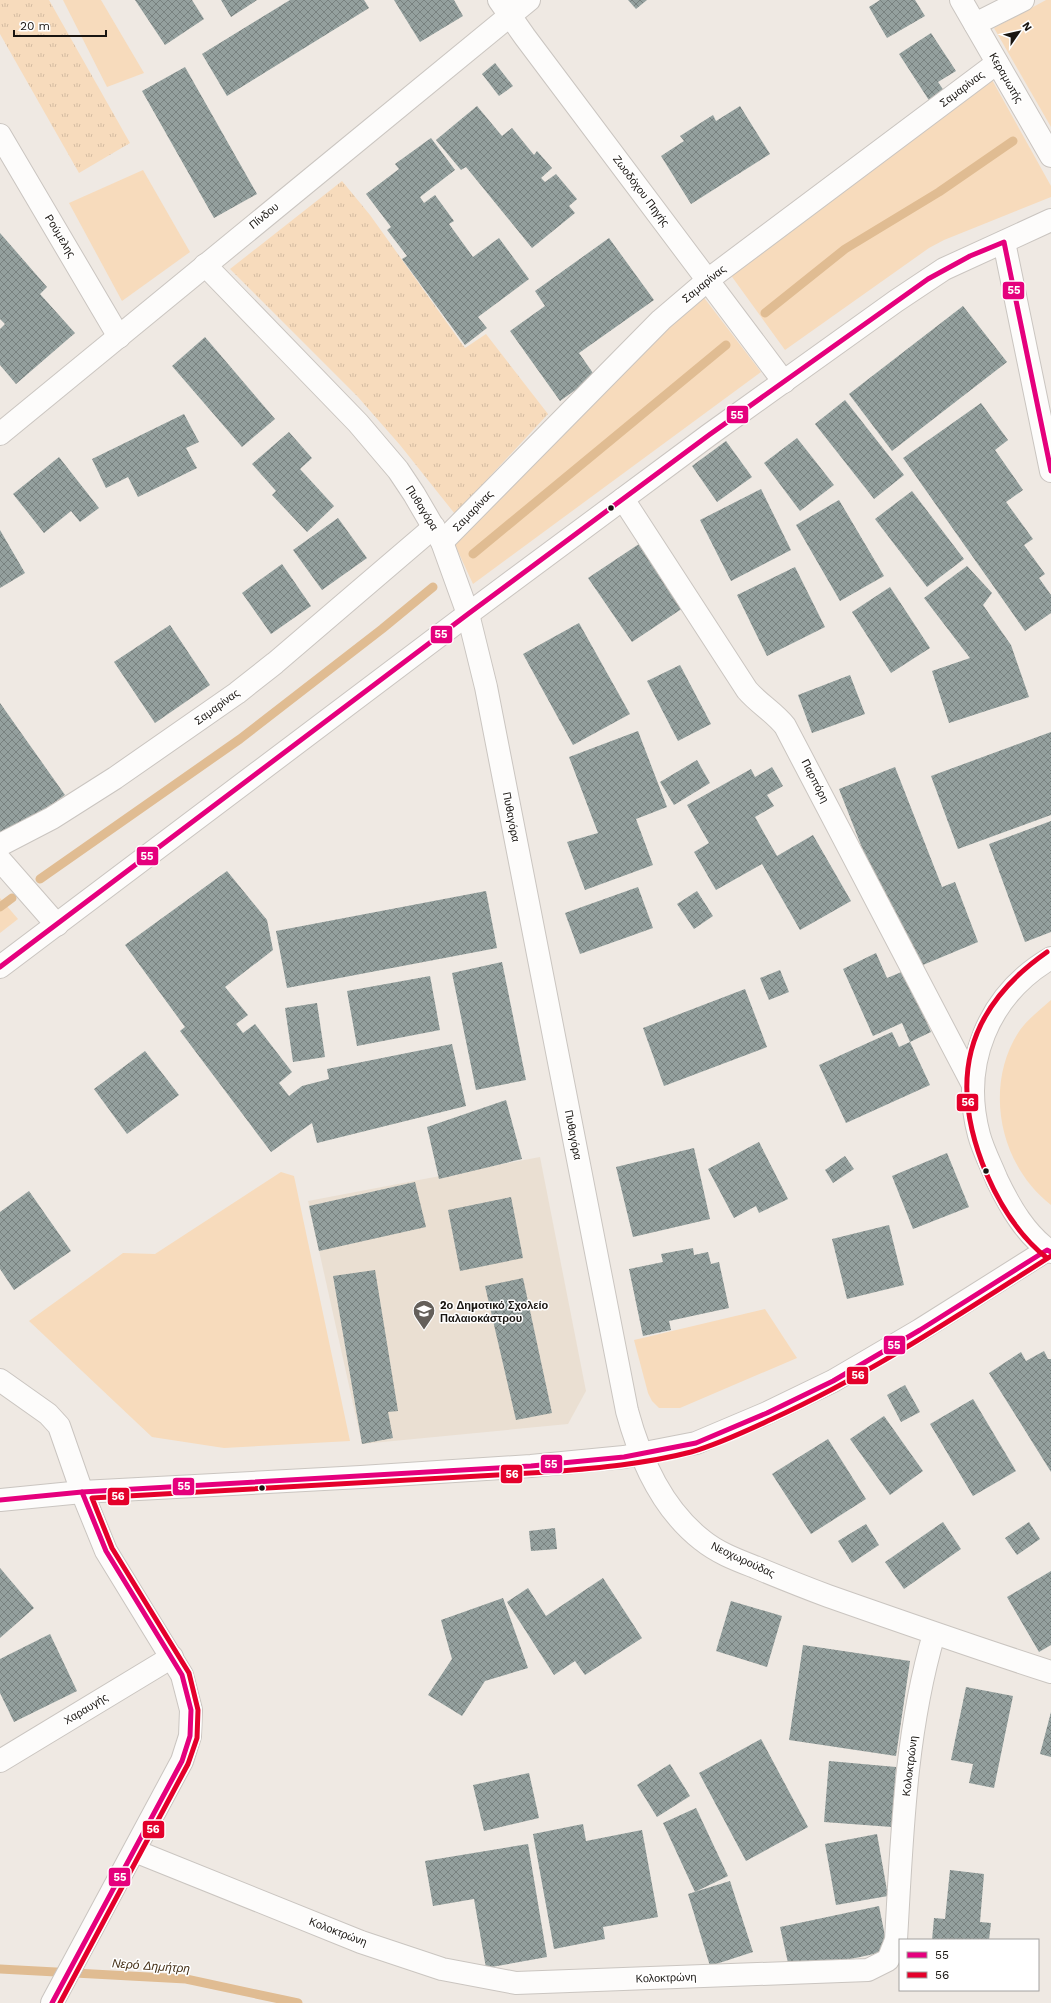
<svg xmlns="http://www.w3.org/2000/svg" width="1051" height="2003" font-family="'Work Sans',sans-serif">
<style>
.built{fill:#eadfd2}
.grass{fill:url(#grass-tufts)}
.park{fill:#f7dbbc}
.lines{fill:none;stroke-linecap:round;stroke-linejoin:round}
.stream{stroke:#e0bc92;stroke-width:9}
.building{fill:url(#building-cross-hatch)}
.minor-casing{stroke:#cac5c0;stroke-width:24}
.tertiary-casing{stroke:#cac5c0;stroke-width:24}
.minor{stroke:#fdfcfb;stroke-width:22}
.tertiary{stroke:#fdfcfb;stroke-width:22}
.bus-1-casing{stroke:#fff;stroke-width:8}
.bus-2-casing{stroke:#fff;stroke-width:8}
.bus-1{stroke:#e5007d;stroke-width:5}
.bus-2{stroke:#e4002b;stroke-width:5}
.bus-dot{fill:#191511;stroke:#fff;stroke-width:1.5}
.labels{text-anchor:middle;dominant-baseline:central;stroke-width:3;stroke-linejoin:round;paint-order:stroke}
.street-label{font-size:11px;fill:#191511;stroke:#fff}
.poi-label{font-size:11px;font-weight:bold;fill:#191511;stroke:#fff;text-anchor:start}
.water-label{font-size:12px;font-style:italic;fill:#432e14;stroke:#fff}
.line-badge{stroke:#fff;stroke-width:1.5}
.badge-label{font-size:11px;text-anchor:middle;font-weight:bold;fill:#fff}
</style>
<defs>
<pattern id="grass-tufts" width="24" height="20" patternUnits="userSpaceOnUse"><rect width="24" height="20" fill="#f7dbbc"/><path d="M3 7l-1-3M5 7V3M7 7l1-3M15 17l-1-3M17 17v-4M19 17l1-3" fill="none" stroke="#d3bba1"/></pattern>
<pattern id="building-cross-hatch" width="8" height="8" patternUnits="userSpaceOnUse"><rect width="8" height="8" fill="#94a09e"/><path d="M0 0l8 8M0 8l8-8" fill="none" stroke="#78817f"/></pattern>
</defs>
<rect width="100%" height="100%" fill="#efe9e3"/>
<path class="built" d="M540,1157L586,1391L568,1424L362,1444L308,1201Z"/>
<g class="grass">
<path d="M0,0H49L130,143L79,173L0,34Z"/>
<path d="M342,181L370,215L465,348L486,334L548,414L455,514L400,445L358,397L230,269Z"/>
</g>
<g class="park">
<path d="M63,0H101L144,73L107,87Z"/>
<path d="M1046,0H1051V127L994,28Z"/>
<path d="M991,78L1051,186V197L944,240L929,248L785,350L730,274Z"/>
<path d="M143,170L190,252L122,301L69,203Z"/>
<path d="M702,295L761,372L473,584L455,545L659,335Z"/>
<path d="M0,898L18,919L0,933Z"/>
<path d="M1051,1000V1205C999,1165 983,1085 1020,1030C1029,1018 1040,1010 1051,1000Z"/>
<path d="M281,1172L294,1176L350,1441L224,1448L152,1437L29,1321L123,1253L155,1254Z"/>
<path d="M765,1309L797,1358L680,1408H659L652,1401L648,1393L634,1340Z"/>
</g>
<g class="lines">
<g class="stream">
<path d="M765,313L845,249L939,192L1013,141"/>
<path d="M473,554L726,345"/>
<path d="M40,879L240,739L382,629L433,587"/>
<path d="M0,907L12,898"/>
<path d="M0,1969L186,1979L298,2003"/>
</g>
</g>
<g class="building">
<path d="M135,0H192L204,19L165,45Z"/>
<path d="M221,0H257L231,17Z"/>
<path d="M290,0H364L369,8L227,96L202,54Z"/>
<path d="M394,0H454L463,16L420,42Z"/>
<path d="M628,0H647L636,9Z"/>
<path d="M880,0H915L925,16L887,38L869,7Z"/>
<path d="M931,33L956,71L938,82L949,98L934,108L899,54Z"/>
<path d="M495,63L513,86L499,96L482,74Z"/>
<path d="M185,67L257,194L214,218L142,91Z"/>
<path d="M477,106L502,136L512,128L534,155L537,151L552,168L541,178L545,182L556,174L577,199L569,206L575,213L532,248L466,167L461,170L436,140Z"/>
<path d="M740,106L770,154L691,204L661,156L684,141L680,136L713,115L716,121Z"/>
<path d="M431,138L455,170L420,197L424,203L435,195L454,221L449,224L473,257L499,238L529,279L478,317L487,328L465,345L402,259L407,256L387,230L391,227L366,194L399,169L395,164Z"/>
<path d="M0,233L47,287L40,294L75,333L16,384L0,365V329L5,324L0,319Z"/>
<path d="M609,238L654,300L579,353L595,376L560,401L510,331L545,306L535,291Z"/>
<path d="M963,306L1007,362L892,451L849,394Z"/>
<path d="M205,337L275,419L242,447L172,366Z"/>
<path d="M845,400L904,475L874,499L815,424Z"/>
<path d="M981,403L1008,440L995,450L1023,490L1006,502L1033,539L1024,545L1045,574L1039,578L1051,595V613L1025,631L903,458Z"/>
<path d="M184,414L199,442L186,448L197,468L138,497L128,477L106,488L92,459Z"/>
<path d="M289,432L312,458L300,469L334,506L307,532L272,495L276,491L252,464Z"/>
<path d="M797,438L834,485L800,511L764,463Z"/>
<path d="M726,441L752,477L717,502L692,466Z"/>
<path d="M59,457L99,508L80,522L71,511L44,533L13,494Z"/>
<path d="M761,489L791,550L731,581L700,520Z"/>
<path d="M912,491L964,559L927,587L875,519Z"/>
<path d="M839,500L884,576L840,601L796,525Z"/>
<path d="M338,518L367,558L322,590L293,550Z"/>
<path d="M0,530L25,573L0,588Z"/>
<path d="M639,544L683,608L632,642L588,578Z"/>
<path d="M282,564L311,606L271,634L242,593Z"/>
<path d="M967,566L992,593L983,605L1011,645L1029,697L949,723L932,671L970,658L924,598Z"/>
<path d="M795,567L825,627L767,656L737,595Z"/>
<path d="M890,587L930,648L891,673L852,612Z"/>
<path d="M579,623L630,714L573,745L523,654Z"/>
<path d="M170,625L210,685L155,723L114,662Z"/>
<path d="M680,665L711,724L678,741L647,681Z"/>
<path d="M850,675L865,714L812,733L798,695Z"/>
<path d="M0,703L65,795L3,839L0,835Z"/>
<path d="M638,731L667,807L636,819L653,865L585,890L567,842L598,833L569,757Z"/>
<path d="M1051,732V815L958,849L931,776Z"/>
<path d="M697,760L710,783L674,805L660,782Z"/>
<path d="M772,767L783,786L767,795L774,806L755,817L777,856L813,835L851,901L800,930L762,864L716,890L694,852L709,843L687,805L751,769L755,777Z"/>
<path d="M895,767L942,887L955,882L978,942L918,967L893,907L886,909L839,789Z"/>
<path d="M1051,821V932L1025,942L989,844Z"/>
<path d="M227,871L267,920L273,950L225,987L248,1015L236,1024L243,1033L255,1024L292,1072L279,1083L289,1096L302,1086L329,1079L327,1069L452,1044L466,1106L317,1143L312,1123L271,1152L180,1031L185,1027L125,945Z"/>
<path d="M638,887L653,928L580,954L565,913Z"/>
<path d="M486,891L497,948L287,988L276,931Z"/>
<path d="M697,891L713,916L694,929L677,904Z"/>
<path d="M876,953L887,978L904,971L931,1032L910,1042L930,1085L846,1123L819,1065L892,1032L899,1047L910,1042L902,1023L873,1036L843,969Z"/>
<path d="M502,962L526,1080L476,1090L452,973Z"/>
<path d="M780,970L789,992L769,1000L760,978Z"/>
<path d="M430,976L440,1030L357,1046L347,991Z"/>
<path d="M745,989L767,1047L664,1086L643,1028Z"/>
<path d="M317,1003L325,1057L293,1062L285,1008Z"/>
<path d="M145,1051L179,1095L127,1134L94,1089Z"/>
<path d="M506,1100L522,1159L439,1179L427,1127Z"/>
<path d="M759,1142L788,1199L759,1213L756,1206L734,1218L708,1169Z"/>
<path d="M694,1148L710,1219L633,1237L616,1167Z"/>
<path d="M947,1153L969,1207L913,1229L892,1176Z"/>
<path d="M845,1156L854,1169L833,1183L825,1170Z"/>
<path d="M415,1182L426,1227L319,1251L309,1206Z"/>
<path d="M29,1191L71,1251L14,1290L0,1269V1212Z"/>
<path d="M511,1197L523,1258L460,1271L448,1210Z"/>
<path d="M889,1225L904,1285L847,1299L832,1239Z"/>
<path d="M693,1248L694,1255L708,1252L711,1264L719,1262L729,1308L669,1321L671,1330L643,1336L629,1269L663,1262L661,1254Z"/>
<path d="M375,1270L398,1411L388,1412L393,1438L362,1444L333,1276Z"/>
<path d="M523,1278L552,1413L516,1420L485,1286Z"/>
<path d="M1044,1351L1048,1359H1051V1472L989,1373L1021,1352L1026,1361Z"/>
<path d="M905,1385L920,1412L901,1422L887,1395Z"/>
<path d="M973,1399L1016,1471L973,1496L930,1424Z"/>
<path d="M884,1416L923,1471L890,1495L850,1439Z"/>
<path d="M828,1439L866,1499L811,1534L772,1474Z"/>
<path d="M943,1522L961,1549L904,1589L885,1562Z"/>
<path d="M1029,1522L1040,1539L1017,1555L1005,1538Z"/>
<path d="M866,1524L879,1545L852,1563L838,1541Z"/>
<path d="M555,1528L557,1549L531,1551L529,1531Z"/>
<path d="M0,1568L34,1608L0,1638Z"/>
<path d="M1051,1571V1645L1039,1652L1007,1597Z"/>
<path d="M603,1578L642,1638L585,1675L575,1661L554,1675L507,1602L528,1588L546,1616Z"/>
<path d="M503,1598L528,1668L485,1681L462,1716L428,1695L452,1659L441,1620Z"/>
<path d="M731,1601L782,1616L767,1667L716,1651Z"/>
<path d="M50,1634L77,1691L14,1722L0,1693V1659Z"/>
<path d="M803,1645L910,1661L896,1756L789,1740Z"/>
<path d="M966,1687L1013,1696L994,1788L969,1783L973,1764L951,1760Z"/>
<path d="M1051,1712V1757L1040,1754Z"/>
<path d="M761,1739L808,1827L746,1861L699,1773Z"/>
<path d="M829,1761L896,1767L892,1827L824,1822Z"/>
<path d="M670,1764L690,1796L657,1817L637,1785Z"/>
<path d="M529,1773L539,1818L484,1831L473,1785Z"/>
<path d="M696,1808L728,1876L695,1892L663,1823Z"/>
<path d="M583,1824L586,1841L642,1830L658,1917L603,1927L605,1939L554,1949L533,1834Z"/>
<path d="M877,1834L888,1896L836,1905L825,1844Z"/>
<path d="M528,1844L547,1957L486,1968L474,1899L433,1906L425,1861Z"/>
<path d="M950,1870L984,1874L980,1922L991,1923L989,1940H932L934,1918L945,1919Z"/>
<path d="M730,1881L753,1952L710,1966L688,1894Z"/>
<path d="M879,1906L888,1951L790,1972L780,1927Z"/>
</g>
<g class="lines">
<g class="minor-casing">
<g id="minor">
<path d="M499,0L525,37L784,382"/>
<path d="M961,0L1051,156"/>
<path d="M975,24L1023,0"/>
<path d="M0,135L119,337"/>
<path d="M1004,242L1051,471"/>
<path d="M205,265L358,423L398,470L414,494L442,542L468,614L486,687L627,1411C640,1459 662,1509 702,1540C718,1553 737,1560 755,1567C779,1577 804,1587 828,1596C902,1622 976,1648 1051,1672"/>
<path d="M0,434L529,0"/>
<path d="M623,499L747,690C759,704 774,712 785,726L973,1085"/>
<path d="M442,542L661,320L709,279L997,63"/>
<path d="M0,845L52,818L115,778L237,693L275,663L434,527"/>
<path d="M0,860L57,925"/>
<path d="M1051,958C988,995 960,1064 979,1135C983,1150 991,1165 997,1180C1010,1207 1026,1235 1051,1252"/>
<path d="M0,967L468,614L709,435L896,301L944,269L1051,220"/>
<path d="M0,1380L48,1414L59,1426L82,1492"/>
<path d="M0,1761L172,1657"/>
<path d="M135,1851L361,1942L442,1969L516,1983L868,1970L888,1960L896,1940C902,1837 905,1733 934,1634"/>
</g>
</g>
<g class="tertiary-casing">
<g id="tertiary">
<path d="M0,1500L82,1492L361,1477L531,1466L624,1457L696,1443L767,1413L833,1381L920,1330L1047,1250"/>
<path d="M52,2003L182,1761L190,1736L191,1710L182,1675L106,1551L82,1492"/>
</g>
</g>
<use href="#minor" class="minor"/>
<use href="#tertiary" class="tertiary"/>
<g class="bus-1-casing">
<g id="bus-1">
<path d="M0,967L468,614L709,435L928,279L970,256L1004,242L1051,471"/>
<path d="M0,1500L82,1492L531,1466L624,1457L696,1443L767,1413L833,1381L920,1330L1047,1250L1051,1252"/>
<path d="M52,2003L182,1761L190,1736L191,1710L182,1675L106,1551L82,1492"/>
</g>
</g>
<g class="bus-2-casing">
<g id="bus-2">
<path d="M1047,1258C1019,1236 1001,1207 987,1175C948,1083 964,1010 1047,952"/>
<path d="M60,2003L188,1764L197,1738L198,1710L189,1673L112,1548L92,1498L548,1472C596,1468 645,1464 691,1452C719,1444 746,1431 772,1419C871,1374 960,1314 1051,1256"/>
</g>
</g>
<use href="#bus-1" class="bus-1"/>
<use href="#bus-2" class="bus-2"/>
</g>
<defs>
<g id="school-pin" transform="scale(1.15)"><path d="M0 17L-7.5 6A9.5 9.5 0 1 1 7.5 6Z" fill="#645f5a" stroke="#fff"/><path d="M0-5L7-2L0 1L-7-2ZM-4 1L0 2.5L4 1V4Q0 6-4 4Z" fill="#fff"/></g>
</defs>
<g fill-rule="evenodd">
<use href="#school-pin" x="424" y="1311"/>
</g>
<g class="bus-dot">
<circle cx="611" cy="508" r="3.5"/>
<circle cx="986" cy="1171" r="3.5"/>
<circle cx="262" cy="1488" r="3.5"/>
</g>
<g class="labels">
<g class="street-label">
<text transform="translate(1006 78) rotate(60)">Κεραμωτής</text>
<text transform="translate(962 89) rotate(-37)">Σαμαρίνας</text>
<text transform="translate(641 191) rotate(53)">Ζωοδόχου Πηγής</text>
<text transform="translate(264 216) rotate(-39)">Πίνδου</text>
<text transform="translate(60 236) rotate(59)">Ρούμελης</text>
<text transform="translate(704 284) rotate(-39)">Σαμαρίνας</text>
<text transform="translate(422 508) rotate(58)">Πυθαγόρα</text>
<text transform="translate(473 511) rotate(-46)">Σαμαρίνας</text>
<text transform="translate(217 707) rotate(-36)">Σαμαρίνας</text>
<text transform="translate(815 781) rotate(63)">Παρπόρη</text>
<text transform="translate(511 817) rotate(79)">Πυθαγόρα</text>
<text transform="translate(573 1135) rotate(79)">Πυθαγόρα</text>
<text transform="translate(743 1560) rotate(25)">Νεοχωρούδας</text>
<text transform="translate(86 1709) rotate(-31)">Χαραυγής</text>
<text transform="translate(910 1766) rotate(-83)">Κολοκτρώνη</text>
<text transform="translate(338 1932) rotate(21)">Κολοκτρώνη</text>
<text transform="translate(666 1978) rotate(-2)">Κολοκτρώνη</text>
</g>
<g class="poi-label">
<text x="440" y="1305">2ο Δημοτικό Σχολείο<tspan x="440" dy="13">Παλαιοκάστρου</tspan></text>
</g>
<g class="water-label">
<text transform="translate(151 1966) rotate(4)">Νερό Δημήτρη</text>
</g>
</g>
<g class="line-badge">
<rect x="1002" y="281" width="23" height="19" rx="4" fill="#e5007d"/>
<rect x="726" y="405" width="23" height="19" rx="4" fill="#e5007d"/>
<rect x="430" y="625" width="23" height="19" rx="4" fill="#e5007d"/>
<rect x="136" y="846" width="23" height="20" rx="4" fill="#e5007d"/>
<rect x="956" y="1093" width="23" height="19" rx="4" fill="#e4002b"/>
<rect x="883" y="1335" width="23" height="20" rx="4" fill="#e5007d"/>
<rect x="846" y="1366" width="23" height="19" rx="4" fill="#e4002b"/>
<rect x="540" y="1454" width="23" height="20" rx="4" fill="#e5007d"/>
<rect x="500" y="1464" width="23" height="20" rx="4" fill="#e4002b"/>
<rect x="172" y="1477" width="23" height="19" rx="4" fill="#e5007d"/>
<rect x="107" y="1487" width="23" height="19" rx="4" fill="#e4002b"/>
<rect x="142" y="1820" width="23" height="19" rx="4" fill="#e4002b"/>
<rect x="108" y="1867" width="23" height="20" rx="4" fill="#e5007d"/>
</g>
<g class="badge-label">
<text x="1014" y="294">55</text>
<text x="737" y="419">55</text>
<text x="441" y="638">55</text>
<text x="147" y="860">55</text>
<text x="968" y="1106">56</text>
<text x="894" y="1349">55</text>
<text x="858" y="1379">56</text>
<text x="551" y="1468">55</text>
<text x="512" y="1478">56</text>
<text x="184" y="1490">55</text>
<text x="118" y="1500">56</text>
<text x="153" y="1833">56</text>
<text x="120" y="1881">55</text>
</g>
<rect x="899" y="1939" width="140" height="52" fill="#ffffff" stroke="#a3a1a0"/>
<rect x="907" y="1952" width="20" height="6" fill="#e5007d" stroke="#a3a1a0"/>
<text x="935" y="1959" font-size="12" fill="#191511">55</text>
<rect x="907" y="1972" width="20" height="6" fill="#e4002b" stroke="#a3a1a0"/>
<text x="935" y="1979" font-size="12" fill="#191511">56</text>
<g transform="translate(1019 32) rotate(56)" stroke="#ffffff" stroke-width="3" paint-order="stroke">
<path d="M0-3L7 15L0 10L-7 15Z" fill="#191511"/>
<text y="-6" font-size="11" font-weight="bold" text-anchor="middle" fill="#191511">N</text>
</g>
<path d="M14 30v6h92v-6" fill="none" stroke="#191511" stroke-width="2"/>
<text x="20" y="30" font-size="12" fill="#191511" stroke="#ffffff" stroke-width="3" paint-order="stroke">20 m</text>
</svg>
